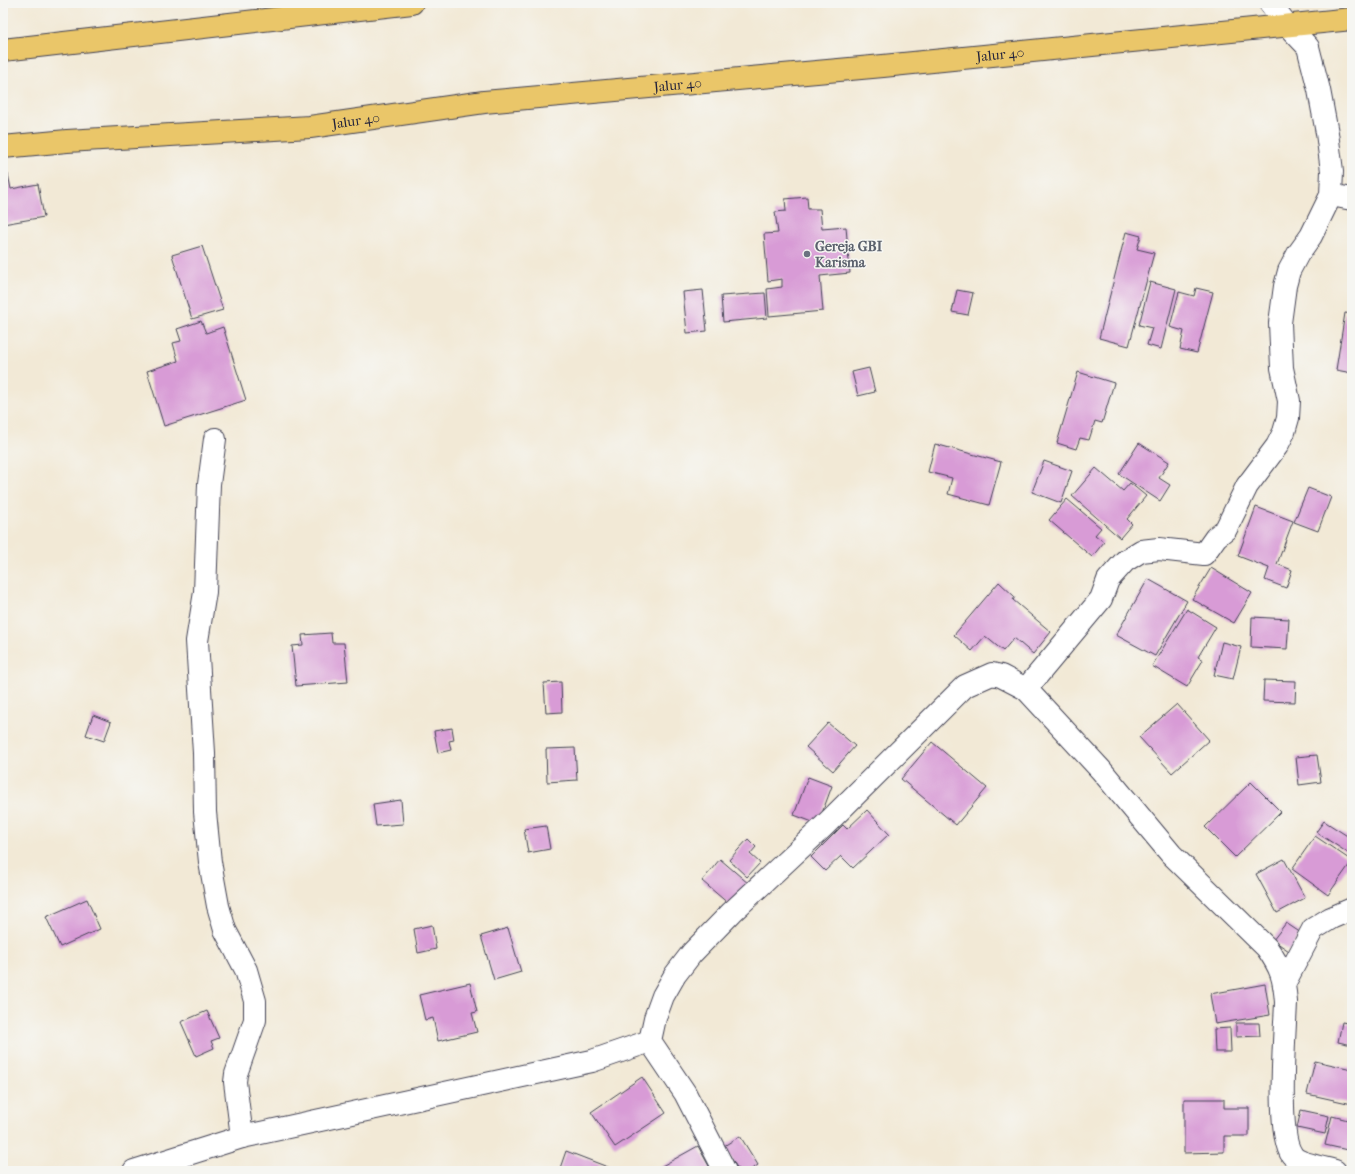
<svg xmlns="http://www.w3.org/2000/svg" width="1355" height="1174" font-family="'IM FELL French Canon',serif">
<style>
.building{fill:#d89bd6}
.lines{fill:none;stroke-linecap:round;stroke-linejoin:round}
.street-casing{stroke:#414052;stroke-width:24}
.highway-casing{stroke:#414052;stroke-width:24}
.street{stroke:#fff;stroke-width:22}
.highway{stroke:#eac669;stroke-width:22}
.worship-dot{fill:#6b7280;stroke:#f6f6f2;stroke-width:1.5}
.labels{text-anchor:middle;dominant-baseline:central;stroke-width:3;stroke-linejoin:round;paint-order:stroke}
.street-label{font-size:14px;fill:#22223b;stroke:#f6f6f2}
.worship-label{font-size:14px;font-weight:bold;fill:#5b616d;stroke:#f6f6f2;text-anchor:start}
</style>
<rect width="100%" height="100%" fill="#f6f6f2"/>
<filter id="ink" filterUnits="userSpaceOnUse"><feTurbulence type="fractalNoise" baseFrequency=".025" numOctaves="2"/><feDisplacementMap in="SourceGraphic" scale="8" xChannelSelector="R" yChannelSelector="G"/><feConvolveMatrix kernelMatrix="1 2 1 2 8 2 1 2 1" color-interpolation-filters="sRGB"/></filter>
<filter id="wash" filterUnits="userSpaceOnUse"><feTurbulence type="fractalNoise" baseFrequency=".012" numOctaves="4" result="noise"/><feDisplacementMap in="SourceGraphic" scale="16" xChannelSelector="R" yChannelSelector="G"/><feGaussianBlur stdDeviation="0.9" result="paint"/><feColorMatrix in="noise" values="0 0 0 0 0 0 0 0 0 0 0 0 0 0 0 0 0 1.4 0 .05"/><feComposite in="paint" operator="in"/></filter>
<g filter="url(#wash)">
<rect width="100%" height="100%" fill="#f2e9d6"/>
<g id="blocks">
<g class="building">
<path d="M8,174L11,189L38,184L44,217L3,224V175Z"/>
<path d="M807,197L808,209H820L822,229L846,227L850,273L820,276L823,311L769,316L767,289L782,287V279L768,281L764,234L778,233L775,212L786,211L785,199Z"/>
<path d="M1126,232L1141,236L1137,249L1154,253L1129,346L1099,338Z"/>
<path d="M202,246L223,310L192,319L172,255Z"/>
<path d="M1150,282L1176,289L1161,349L1147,345L1152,328L1139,325Z"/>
<path d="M1196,288L1213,292L1197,353L1180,349L1184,331L1170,327L1179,292L1194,296Z"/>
<path d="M703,290L707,331L687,333L683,292Z"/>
<path d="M957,290L973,293L968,315L952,312Z"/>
<path d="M765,293L767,318L723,322L721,296Z"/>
<path d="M1345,313L1352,314V373L1336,370Z"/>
<path d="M201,321L206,333L223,327L246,400L164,426L147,371L178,361L173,343L181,341L177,329Z"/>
<path d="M869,368L875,392L858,396L852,372Z"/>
<path d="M1078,372L1114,383L1102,423L1095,421L1089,440L1080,438L1076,449L1057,443Z"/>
<path d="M1139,443L1169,462L1159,478L1170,485L1160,501L1119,474Z"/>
<path d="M935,444L1001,462L989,505L948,494L952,478L928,472Z"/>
<path d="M1044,461L1072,471L1061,503L1032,492Z"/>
<path d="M1096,468L1123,491L1130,483L1146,496L1127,519L1132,524L1120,538L1072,496Z"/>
<path d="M1308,488L1331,497L1318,531L1294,522Z"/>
<path d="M1067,499L1101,528L1095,535L1104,542L1092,557L1049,520Z"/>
<path d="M1256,507L1293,521L1277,564L1292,570L1286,588L1265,580L1269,568L1238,556Z"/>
<path d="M1211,568L1252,593L1234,623L1192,599Z"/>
<path d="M1148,579L1187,601L1155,656L1116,635Z"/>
<path d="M999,582L1015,597L1013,600L1051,632L1033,654L1014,638L1003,651L985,636L972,651L954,635Z"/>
<path d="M1187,609L1216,627L1198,657L1203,660L1187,687L1152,666Z"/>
<path d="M1252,617L1289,619L1287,649L1251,647Z"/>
<path d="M331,633L332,643H344L348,682L296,686L292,646L303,645L302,635Z"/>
<path d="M1222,642L1241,647L1233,679L1214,675Z"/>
<path d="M1264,680L1296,681L1295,702L1263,701Z"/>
<path d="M561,682L562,712L546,713L544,683Z"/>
<path d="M1177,704L1209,740L1172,773L1139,737Z"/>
<path d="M93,715L111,722L104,741L86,735Z"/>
<path d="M828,723L855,746L833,771L806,747Z"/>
<path d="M452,728L454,740L449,741L451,750L438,753L434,731Z"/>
<path d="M932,742L987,788L956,825L901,779Z"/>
<path d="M575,748L577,780L547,782L546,749Z"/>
<path d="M1317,755L1321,782L1299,785L1296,757Z"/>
<path d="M808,777L832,786L818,824L794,815Z"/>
<path d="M1251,782L1281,812L1235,857L1205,827Z"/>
<path d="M401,800L403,824L376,826L373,804Z"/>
<path d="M867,810L889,834L853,868L841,856L825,871L811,857L843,825L847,829Z"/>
<path d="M1324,821L1352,839V847L1348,853L1316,832Z"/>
<path d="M546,826L550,849L528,853L524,829Z"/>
<path d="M1315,836L1352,861L1328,895L1292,869Z"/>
<path d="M748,839L756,847L750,854L760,863L747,877L729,860Z"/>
<path d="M720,859L749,884L730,905L702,881Z"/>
<path d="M1284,859L1305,898L1277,913L1256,874Z"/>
<path d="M87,899L100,929L60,947L46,917Z"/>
<path d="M1286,923L1301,933L1289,951L1273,940Z"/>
<path d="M432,925L436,949L418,953L414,929Z"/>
<path d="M508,928L521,972L494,980L481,936Z"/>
<path d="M470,983L477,1012L472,1013L477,1032L438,1041L433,1018L425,1020L419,995Z"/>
<path d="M1265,984L1270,1015L1215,1024L1210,994Z"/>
<path d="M207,1011L219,1038L211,1041L214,1048L196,1056L181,1022Z"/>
<path d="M1342,1022L1352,1024V1045L1338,1042Z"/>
<path d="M1236,1023H1259L1260,1036L1236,1037Z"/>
<path d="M1230,1028L1231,1052H1215L1214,1029Z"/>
<path d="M1315,1061L1352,1069V1104L1307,1094Z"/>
<path d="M642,1077L666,1113L615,1147L591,1112Z"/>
<path d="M1184,1099H1224V1108H1249V1136H1224V1152L1184,1153Z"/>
<path d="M1301,1110L1329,1116L1325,1134L1297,1128Z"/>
<path d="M1332,1116L1352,1121V1151L1325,1145Z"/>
<path d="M740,1136L758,1165L749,1171H739L724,1146Z"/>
<path d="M698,1146L710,1168L716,1164L720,1171H653Z"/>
<path d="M566,1151L618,1171H559Z"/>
</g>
</g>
</g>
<g filter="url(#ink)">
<use href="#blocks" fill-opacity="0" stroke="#414052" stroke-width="1"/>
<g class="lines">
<g class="street-casing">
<g id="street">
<path d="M1331,195L1352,199"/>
<path d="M215,439L209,484L205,592L197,641L204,753L205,812L210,862L218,906L225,930L246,970L255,1001V1020L236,1074L235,1082L242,1137"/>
<path d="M1026,689L1101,599L1108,580L1125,561L1141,551L1159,549L1204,554L1216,537L1226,529L1247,486L1277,446L1284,432L1288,418L1289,401L1282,368L1280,323L1285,286L1289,271L1298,254L1311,236L1331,195L1332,171L1327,133L1319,90L1308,47L1287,25L1270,3"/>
<path d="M1284,984L1313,929L1331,918L1352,909"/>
<path d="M134,1171L242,1137L592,1061L650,1041"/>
<path d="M725,1171L685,1093L650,1041L655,1018L663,996L675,975L692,953L732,912L823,827L965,686L992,674L1001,676L1026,689L1101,770L1171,854L1267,948C1281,968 1284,977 1286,1002C1285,1033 1276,1134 1292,1155C1297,1163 1325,1168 1335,1171"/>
</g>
</g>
<g class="highway-casing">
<g id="highway">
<path d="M3,50L412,3"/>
<path id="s1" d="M3,147L67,141L310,127L484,102L883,66L1352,19"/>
</g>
</g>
<use href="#street" class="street"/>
<use href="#highway" class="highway"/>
</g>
</g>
<circle class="worship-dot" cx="807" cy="254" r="4"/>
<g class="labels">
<g class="street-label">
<text stroke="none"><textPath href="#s1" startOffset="1002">Jalur 40</textPath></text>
<text stroke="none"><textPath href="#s1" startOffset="678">Jalur 40</textPath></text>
<text stroke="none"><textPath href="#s1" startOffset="354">Jalur 40</textPath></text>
</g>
<g class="worship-label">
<text x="815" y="246">Gereja GBI<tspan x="815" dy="16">Karisma</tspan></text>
</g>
</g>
<rect width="1355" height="1174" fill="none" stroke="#f6f6f2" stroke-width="16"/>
</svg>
